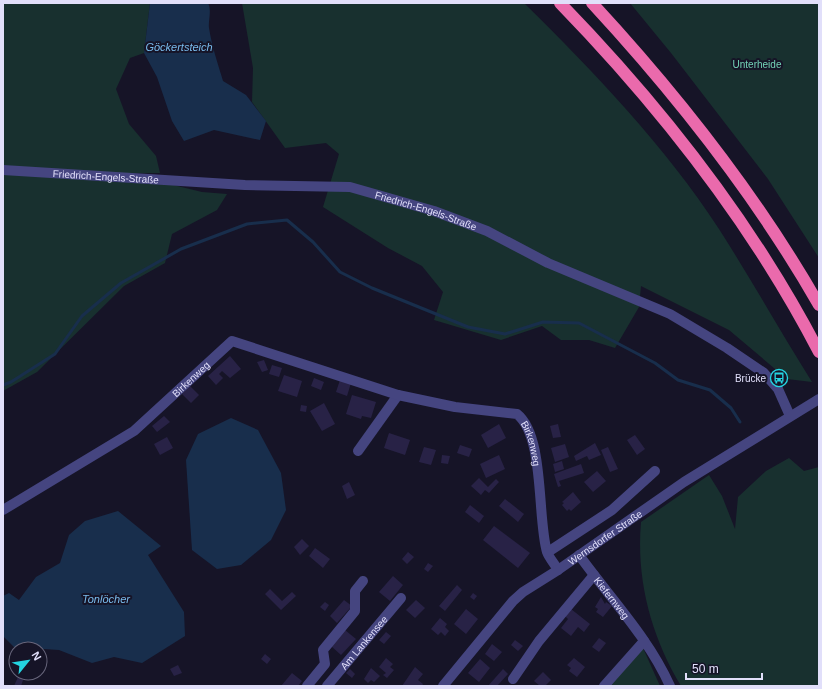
<svg xmlns="http://www.w3.org/2000/svg" width="822" height="689" font-family="Helvetica,sans-serif">
<style>
.green{fill:#18302f}
.water{fill:#182e4c}
.lines{fill:none;stroke-linecap:round;stroke-linejoin:round}
.stream{stroke:#182e4c;stroke-width:3}
.building{fill:#282246}
.minor{stroke:#454580;stroke-width:10}
.highway{stroke:#ea6aac;stroke-width:12}
.labels{text-anchor:middle;dominant-baseline:central;stroke-width:4;stroke-linejoin:round;paint-order:stroke}
.park-label{font-size:10px;fill:#73d2b7;stroke:#161427}
.street-label{font-size:10px;fill:#e1dffa;stroke:#161427}
.poi-label{font-size:10px;fill:#e1dffa;stroke:#161427;text-anchor:end}
.water-label{font-size:11px;font-style:italic;fill:#7abced;stroke:#161427}
</style>
<rect width="100%" height="100%" fill="#161427"/>
<g class="green">
<path d="M3,3H150L144,53L130,58L116,89L129,124L156,156L160,173L69,174L3,169Z"/>
<path d="M242,3H524C593,71 666,147 719,229C751,279 780,331 812,382L787,379L729,330L641,286L639,307L615,348L589,340H561L542,326L501,340L434,320L443,292L422,266L388,248L323,207L339,154L326,143L285,148L252,102L253,68Z"/>
<path d="M630,3H819V258L768,179L671,53Z"/>
<path d="M3,174L161,182L202,192L227,194L217,210L172,234L165,263L124,286L37,372L3,391Z"/>
<path d="M789,458L804,471L819,467V686H681C651,636 636,580 641,522L709,475L722,496L735,529L738,497L766,471Z"/>
<path d="M643,648L660,686H609Z"/>
</g>
<g class="water">
<path d="M150,3H208C212,11 208,20 209,28C212,47 218,64 223,81L246,95L266,121L260,140L214,130L184,141L172,121L157,77L144,53Z"/>
<path d="M231,418L258,430L281,473L286,510L271,540L241,565L217,569L192,550L186,460L198,434Z"/>
<path d="M118,511L161,546L148,555L184,612L185,636L142,663L114,657L92,663L59,650L14,647L3,636V596L9,593L19,600L36,577L60,563L69,535L85,521Z"/>
</g>
<g class="lines">
<path class="stream" d="M3,385L11,382L55,354L82,316L121,283L181,249L247,224L287,220L313,242L340,272L372,288L468,327L505,334L543,322L579,323L655,363L678,380L710,390L731,408L740,422"/>
</g>
<g class="building">
<path d="M230,356L241,369L230,378L222,371L219,374L223,378L216,385L208,376Z"/>
<path d="M264,360L268,370L262,372L257,362Z"/>
<path d="M272,365L282,368L279,377L269,374Z"/>
<path d="M284,375L302,381L297,397L278,391Z"/>
<path d="M314,378L324,382L321,390L311,386Z"/>
<path d="M340,380L351,383L347,396L336,392Z"/>
<path d="M190,386L199,395L191,403L182,394Z"/>
<path d="M352,395L376,402L371,418L362,416L361,419L346,414Z"/>
<path d="M324,403L335,424L322,431L310,411Z"/>
<path d="M301,405L307,406L306,412L300,411Z"/>
<path d="M164,416L170,422L157,432L152,426Z"/>
<path d="M499,424L506,438L488,448L481,435Z"/>
<path d="M558,424L561,437L553,438L550,426Z"/>
<path d="M389,433L410,440L405,455L384,448Z"/>
<path d="M635,435L645,449L637,455L627,440Z"/>
<path d="M167,437L173,448L160,455L154,444Z"/>
<path d="M595,443L601,455L589,460L587,456L576,461L574,456Z"/>
<path d="M565,444L569,457L555,462L551,448Z"/>
<path d="M460,445L472,449L469,457L457,453Z"/>
<path d="M424,447L436,450L431,465L419,462Z"/>
<path d="M608,447L618,469L610,472L601,450Z"/>
<path d="M442,455L450,456L448,464L441,463Z"/>
<path d="M499,455L505,469L486,478L480,464Z"/>
<path d="M562,461L564,469L555,472L553,464Z"/>
<path d="M581,464L584,473L559,481L561,486L558,487L554,474Z"/>
<path d="M597,471L606,481L593,492L584,482Z"/>
<path d="M479,478L488,487L496,479L499,482L489,493L485,490L481,495L471,486Z"/>
<path d="M349,482L355,495L347,499L342,486Z"/>
<path d="M573,492L581,502L571,511L569,509L567,511L562,505L564,503L562,502Z"/>
<path d="M505,499L524,514L518,522L499,506Z"/>
<path d="M470,505L484,516L479,523L465,512Z"/>
<path d="M494,526L530,553L518,568L483,540Z"/>
<path d="M302,539L309,546L300,555L294,547Z"/>
<path d="M315,548L330,559L323,568L309,556Z"/>
<path d="M408,552L414,557L407,564L402,559Z"/>
<path d="M428,563L433,566L428,572L424,569Z"/>
<path d="M393,576L403,585L390,601L379,592Z"/>
<path d="M457,585L462,590L445,611L439,606Z"/>
<path d="M270,589L282,601L292,592L296,596L281,610L265,594Z"/>
<path d="M473,593L477,596L474,600L470,597Z"/>
<path d="M601,597L605,604L606,602L612,606L603,617L596,612L598,609L595,607Z"/>
<path d="M344,600L352,606L337,623L330,616Z"/>
<path d="M416,600L425,608L415,618L406,610Z"/>
<path d="M325,602L329,605L325,611L320,607Z"/>
<path d="M466,609L478,619L466,634L454,624Z"/>
<path d="M571,609L590,624L584,632L578,627L571,636L561,628L568,619L565,616Z"/>
<path d="M440,618L447,624L445,627L449,631L445,636L441,632L438,635L431,629Z"/>
<path d="M345,630L356,639L341,655L331,646Z"/>
<path d="M386,632L391,636L384,644L379,640Z"/>
<path d="M599,638L606,643L599,652L592,647Z"/>
<path d="M515,640L523,646L518,651L511,645Z"/>
<path d="M492,644L502,652L494,661L485,654Z"/>
<path d="M265,654L271,659L267,664L261,659Z"/>
<path d="M386,658L393,664L390,667L394,670L387,678L383,675L386,673L379,667Z"/>
<path d="M574,658L585,667L577,677L569,671L571,668L567,665Z"/>
<path d="M480,659L490,668L479,682L468,673Z"/>
<path d="M178,665L182,673L174,676L170,669Z"/>
<path d="M415,667L423,674L418,680L423,684L422,686H402Z"/>
<path d="M371,668L380,676L374,682L371,680L368,683L364,679Z"/>
<path d="M350,669L355,674L352,678L346,673Z"/>
<path d="M503,669L508,674L497,686H488Z"/>
<path d="M543,672L551,680L545,686H540L534,681Z"/>
<path d="M292,673L302,681L298,686H281Z"/>
<path d="M18,677L23,680L21,686H14Z"/>
</g>
<g class="lines">
<g class="minor">
<path id="s1" d="M3,170L245,185L350,187L434,211L487,231L548,263L670,314L727,348L764,373L778,389L790,416"/>
<path d="M358,451L398,395"/>
<path id="s2" d="M3,510L134,431L232,341L398,395L455,407L517,414C545,436 537,518 547,552C549,558 555,564 558,570"/>
<path d="M548,552L612,510L655,471"/>
<path id="s3" d="M579,555C610,598 648,637 670,686"/>
<path d="M513,679L539,641L594,575"/>
<path d="M307,686L325,664L323,650L355,611V591L363,581"/>
<path id="s4" d="M327,686L401,598"/>
<path id="s5" d="M443,686L513,601L523,592L558,570L684,482L819,399"/>
<path d="M604,686L644,641"/>
</g>
<g class="highway">
<path d="M560,3C661,107 752,223 819,352"/>
<path d="M592,3C678,96 756,195 819,305"/>
</g>
</g>
<defs>
<g id="bus-ring" transform="scale(0.9)"><circle r="9.5" fill="#161427" stroke="#24d4e1" stroke-width="1.5"/><path d="M-5-6H5V4H4V6H2V4H-2V6H-4V4H-5ZM-3.5-4V0h7V-4ZM-3.5 1.2v1.5H-2V1.2ZM2 1.2v1.5H3.5V1.2Z" fill="#24d4e1"/></g>
</defs>
<g fill-rule="evenodd">
<use href="#bus-ring" x="779" y="378"/>
</g>
<g class="labels">
<g class="park-label">
<text x="757" y="64">Unterheide</text>
</g>
<g class="street-label">
<text stroke="none"><textPath href="#s1" startOffset="103">Friedrich-Engels-Straße</textPath></text>
<text stroke="none"><textPath href="#s1" startOffset="427">Friedrich-Engels-Straße</textPath></text>
<text stroke="none"><textPath href="#s2" startOffset="230">Birkenweg</textPath></text>
<text stroke="none"><textPath href="#s2" startOffset="615">Birkenweg</textPath></text>
<text stroke="none"><textPath href="#s5" startOffset="222">Wernsdorfer Straße</textPath></text>
<text stroke="none"><textPath href="#s3" startOffset="54">Kiefernweg</textPath></text>
<text stroke="none"><textPath href="#s4" startOffset="57">Am Lankensee</textPath></text>
</g>
<g class="poi-label">
<text x="766" y="378">Brücke</text>
</g>
<g class="water-label">
<text x="179" y="47">Göckertsteich</text>
<text x="106" y="599">Tonlöcher</text>
</g>
</g>
<rect width="822" height="689" fill="none" stroke="#e1dffa" stroke-width="8"/>
<g transform="translate(28 661) rotate(60)"><circle r="19" fill="#161427" stroke="#67657b"/>
<path d="M0-3L7 15L0 10L-7 15Z" fill="#24d4e1"/>
<text y="-6" font-size="11" font-weight="bold" text-anchor="middle" fill="#e1dffa">N</text>
</g>
<path d="M686 673v6h76v-6" fill="none" stroke="#e1dffa" stroke-width="2"/>
<text x="692" y="673" font-size="12" fill="#e1dffa" stroke="#161427" stroke-width="3" paint-order="stroke">50 m</text>
</svg>
